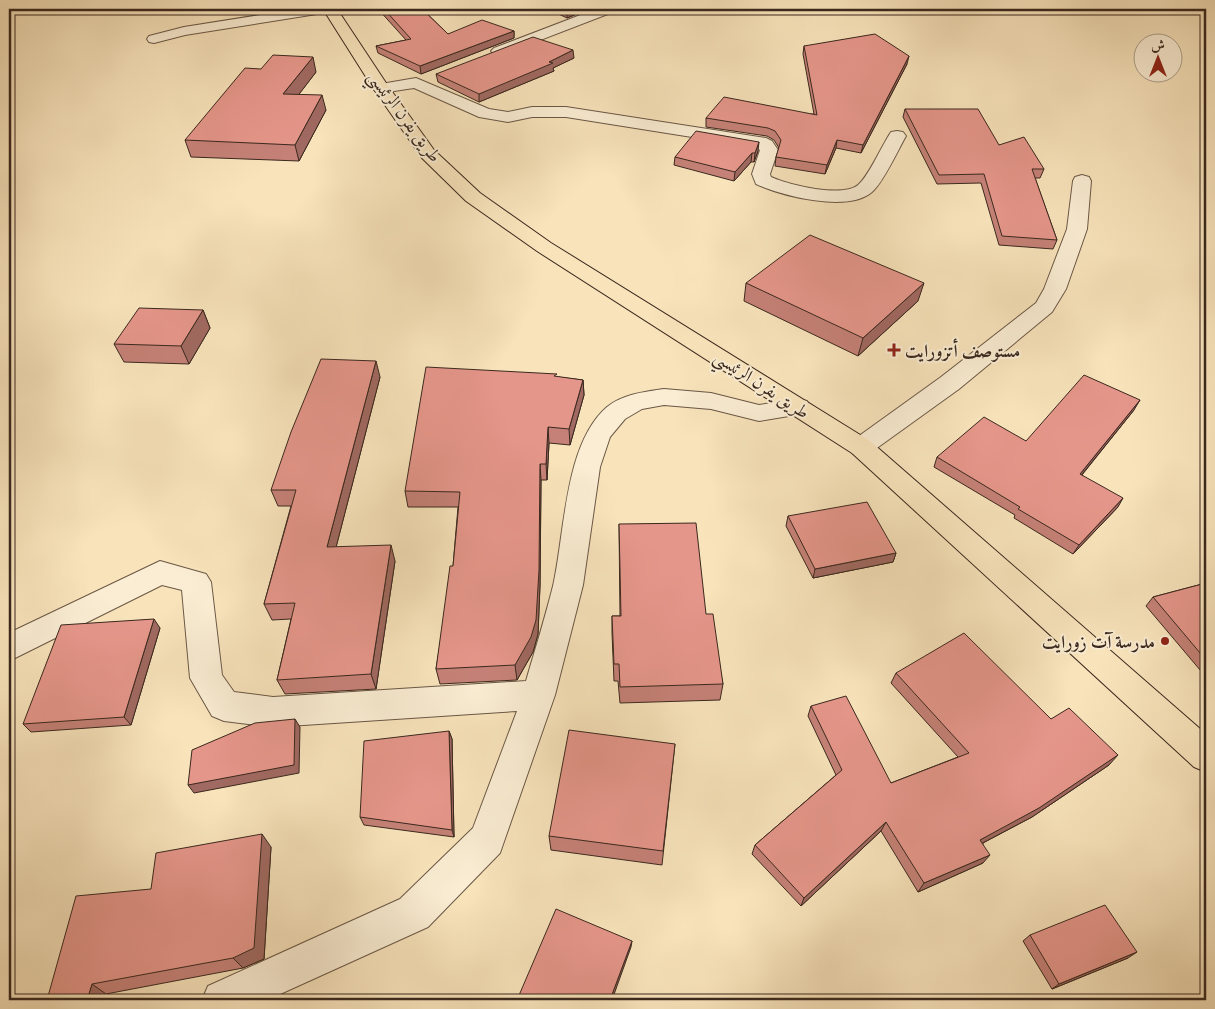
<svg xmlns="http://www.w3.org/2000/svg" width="1215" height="1009" font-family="'Gentium Book Plus',Amiri,serif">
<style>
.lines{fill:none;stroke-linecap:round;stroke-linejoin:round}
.street-casing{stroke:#6a5745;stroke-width:2}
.primary-casing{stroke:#3a281e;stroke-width:2}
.street{fill:#faedd3;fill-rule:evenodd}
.primary{fill:#f8e3bb;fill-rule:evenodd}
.wall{fill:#c58177;stroke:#3a281e}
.shaded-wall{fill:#a06961;stroke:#3a281e}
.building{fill:#e5968a;stroke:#3a281e}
.poi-dot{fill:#8f2418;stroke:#faedd3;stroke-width:2}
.labels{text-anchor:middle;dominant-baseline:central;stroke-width:4;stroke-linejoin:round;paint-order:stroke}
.street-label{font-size:18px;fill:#3a281e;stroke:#faedd3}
.poi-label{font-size:18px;font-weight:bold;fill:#3a281e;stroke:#faedd3;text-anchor:start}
</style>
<rect width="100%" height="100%" fill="#f8e3bb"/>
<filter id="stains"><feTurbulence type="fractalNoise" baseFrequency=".004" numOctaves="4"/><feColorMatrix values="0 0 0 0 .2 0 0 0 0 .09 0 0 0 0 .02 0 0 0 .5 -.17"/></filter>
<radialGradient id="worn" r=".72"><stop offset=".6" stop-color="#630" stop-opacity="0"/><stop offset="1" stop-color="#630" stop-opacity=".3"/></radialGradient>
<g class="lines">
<g class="street-casing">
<g id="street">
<path d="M298,9H330L323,13L185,35L154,43L149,42L147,39L149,36L184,27Z"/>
<path d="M596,9H615L613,12L504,54H494L491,51L494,48Z"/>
<path d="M416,78L489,109L508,112L532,107H566L766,138L772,141L778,150L770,174L771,177C789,185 842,198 858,185C869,176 882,145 891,132L897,131L903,132L906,136C898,150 883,183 872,192C848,213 782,196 756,184L752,174L760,150L755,147L566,117H532L508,122L479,117L414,88L381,93L375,91L373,88L375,85Z"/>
<path d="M1082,175L1089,177L1091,181L1087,229L1066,289L1052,312L959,389L870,453L861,456L852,453L848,447L852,441L941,377L1036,303L1044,289L1067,229L1073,181L1075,177Z"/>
<path d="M664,389L711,393L759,405L798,399L807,401L810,407L807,413L759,421L711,409L664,405L642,409L625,419L610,437L600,467L583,585L555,695L500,853L428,927L267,1000H202L208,986L400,899L473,828L517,711L273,727L224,721L212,716L190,678L182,590L162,585L9,661V633L160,561L206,574L211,582L222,675L234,692L273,697L526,681C535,650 545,618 553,586C565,534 564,444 607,407C623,394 644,392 664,389Z"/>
</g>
</g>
<g class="primary-casing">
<path id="primary" d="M323,9H337L388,86L434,150L480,193L551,243L870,441L1206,734V772L1194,767L852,453L537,251L466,201L422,158L373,88Z"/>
</g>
<use href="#street" class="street"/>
<use href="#primary" class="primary"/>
</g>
<g class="wall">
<path d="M378,9H422L448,34L514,31V38L421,74L378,53L376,46L406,40Z"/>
<path d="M548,9H589L567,18Z"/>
<path d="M804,46L907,64L861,153L836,148L825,174L775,166L776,157L779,148L774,140L767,136L706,127V118L814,114L803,54Z"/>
<path d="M574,58L553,68L554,71L479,102L438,82L436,74Z"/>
<path d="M316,72L299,94L326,110L299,161L191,157L185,140Z"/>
<path d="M905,109L999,145L1044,169L1040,178H1035L1057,240L1053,249L999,245L981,183L937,184L903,117Z"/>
<path d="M758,151L754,162H751L734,181L674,165L675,157Z"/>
<path d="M746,283L918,301L858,356L744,301Z"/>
<path d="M203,310L210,328L189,364L124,362L114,344Z"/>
<path d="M380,377L336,547L395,561L376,689L285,694L277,680L291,619L272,620L264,604L291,506H278L271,490Z"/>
<path d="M557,377L583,380L584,395L570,445L549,443L547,480H541L540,585L538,634L533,652L517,680L440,684L436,669L453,566L458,507H408L405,491Z"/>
<path d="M1134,410L1082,475L1118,507L1073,554L1014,518L1015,515L934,467L937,457L1026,441Z"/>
<path d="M788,516L896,553L893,562L813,578L786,526Z"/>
<path d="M619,524L706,614L723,684L720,700L620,703L618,681H614L612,633V616H620Z"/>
<path d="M1206,583V677L1146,606L1153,597Z"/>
<path d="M160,628L131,725L31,732L23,724Z"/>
<path d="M896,673L1051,719L1109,765L1032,817L983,843V863L918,892L881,831L801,906L752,854L755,845L836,775L808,716L811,706L891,783L958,757L891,683Z"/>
<path d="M449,731L452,739L454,837L364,825L360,817Z"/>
<path d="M675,744L662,865L551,850L549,836Z"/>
<path d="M271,847L264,959L243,968L106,994L105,1000H47L151,889Z"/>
<path d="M1030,935L1128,958L1052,989L1023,941Z"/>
</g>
<g class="shaded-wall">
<path d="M571,9H589L567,18V10Z"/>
<path d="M514,31V38L421,74L420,66Z"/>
<path d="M573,50L574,58L553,68L554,71L479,102V94L549,62Z"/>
<path d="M909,56L907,64L861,153L863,145Z"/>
<path d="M313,57L316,72L287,110L283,94Z"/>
<path d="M322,95L326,110L299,161L295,145Z"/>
<path d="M837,140L836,148L825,174L827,165Z"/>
<path d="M759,142L758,151L754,162L755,153Z"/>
<path d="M752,153L751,162L734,181L735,172Z"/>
<path d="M924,283L918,301L858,356L863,338Z"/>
<path d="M203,310L210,328L189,364L181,346Z"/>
<path d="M376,361L380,377L332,563L327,547Z"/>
<path d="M583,380L584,395L570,445L569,429Z"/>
<path d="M1140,400L1134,410L1075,483L1080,474Z"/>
<path d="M548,427L549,443L547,480L546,464Z"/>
<path d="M540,464L541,480L540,585L538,634L533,652L517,680L515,665Z"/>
<path d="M1123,498L1118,507L1073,554L1079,545Z"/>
<path d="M391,545L395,561L376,689L371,674Z"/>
<path d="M896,553L893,562L813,578L815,569Z"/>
<path d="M154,619L160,628L131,725L124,717Z"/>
<path d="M295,719L300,727L299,773L194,793L188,785Z"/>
<path d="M449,731L452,739L454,837L452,830Z"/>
<path d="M1118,755L1109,765L1032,817L973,848L980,840Z"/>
<path d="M886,822L881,831L801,906L804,898Z"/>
<path d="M262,834L271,847L264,959L243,968L233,958Z"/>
<path d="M990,855L983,863L918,892L924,883Z"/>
<path d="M632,941L631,947L612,1000H610Z"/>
<path d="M1137,952L1128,958L1052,989L1059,984Z"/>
<path d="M92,984L106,994L105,1000H93L88,997Z"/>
</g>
<g class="building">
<path d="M384,9H422L448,34L482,20L514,31L420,66L376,46L411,39Z"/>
<path d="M875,34L909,56L863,145L837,140L827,165L776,157L781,140L775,131L768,128L706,118L724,97L817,115L804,46Z"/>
<path d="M533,37L573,50L549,62L553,63L479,94L436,74Z"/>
<path d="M273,55L313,57L283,94L322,95L295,145L185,140L245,68L261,69Z"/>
<path d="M905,109H978L999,145L1024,137L1044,169H1032L1057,240L1002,236L984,174L939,175Z"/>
<path d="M696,131L759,142L755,153H752L735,172L675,157Z"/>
<path d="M810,235L924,283L863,338L746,283Z"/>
<path d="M139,308L203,310L181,346L114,344Z"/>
<path d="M321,359L376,361L327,547L391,545L371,674L277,680L295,603L264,604L296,490H271L291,432Z"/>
<path d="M426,367L557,374L554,376L583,380L569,429L548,427L546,464H540L539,570L536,620L531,637L515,665L436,669L450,566H453L460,492L405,491Z"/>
<path d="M1084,375L1140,400L1080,474L1123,498L1079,545L1018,509L1020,507L937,457L984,417L1026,441Z"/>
<path d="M867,502L896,553L815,569L788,516Z"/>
<path d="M696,523L706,614H713L723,684L620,687L619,664H614L612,616H621L619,524Z"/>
<path d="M1206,583V660L1153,597Z"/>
<path d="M154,619L124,717L23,724L61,625Z"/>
<path d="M964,633L1051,719L1069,708L1118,755L1039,808L980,840L990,855L924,883L886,822L804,898L755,845L842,770L811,706L846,696L891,783L969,753L896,673Z"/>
<path d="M295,719L294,765L188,785L192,750L255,723Z"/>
<path d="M569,730L675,744L663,851L549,836Z"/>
<path d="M449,731L452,830L360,817L364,741Z"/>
<path d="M262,834L254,948L233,958L92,984L88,997L61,1000H47L76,896L151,889L156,853Z"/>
<path d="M1105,905L1137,952L1059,984L1030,935Z"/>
<path d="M556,909L632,941L610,1000H517Z"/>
</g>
<g class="poi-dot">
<path d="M891.5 342.5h5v5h5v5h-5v5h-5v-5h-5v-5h5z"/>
<circle cx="1165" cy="641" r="5"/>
</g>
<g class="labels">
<g class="street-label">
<text transform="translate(405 116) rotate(53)">طريق يفرن الرئيسي</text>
<text transform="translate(762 384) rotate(33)">طريق يفرن الرئيسي</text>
</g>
<g class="poi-label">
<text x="905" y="350">مستوصف أتزورايت</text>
<text x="1155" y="641" text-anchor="end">مدرسة آت زورايت</text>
</g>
</g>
<rect width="1215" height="1009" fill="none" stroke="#f8e3bb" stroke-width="30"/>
<rect x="10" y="10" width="1195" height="989" fill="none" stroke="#3a281e" stroke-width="2.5"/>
<rect x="15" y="15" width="1185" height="979" fill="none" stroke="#3a281e"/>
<g transform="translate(1158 58)"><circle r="24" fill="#faedd3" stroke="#ad9e8b"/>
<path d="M0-4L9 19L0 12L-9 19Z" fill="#8f2418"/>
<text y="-8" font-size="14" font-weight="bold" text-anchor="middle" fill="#3a281e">ش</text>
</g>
<rect width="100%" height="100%" filter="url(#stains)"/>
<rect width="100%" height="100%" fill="url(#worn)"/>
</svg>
